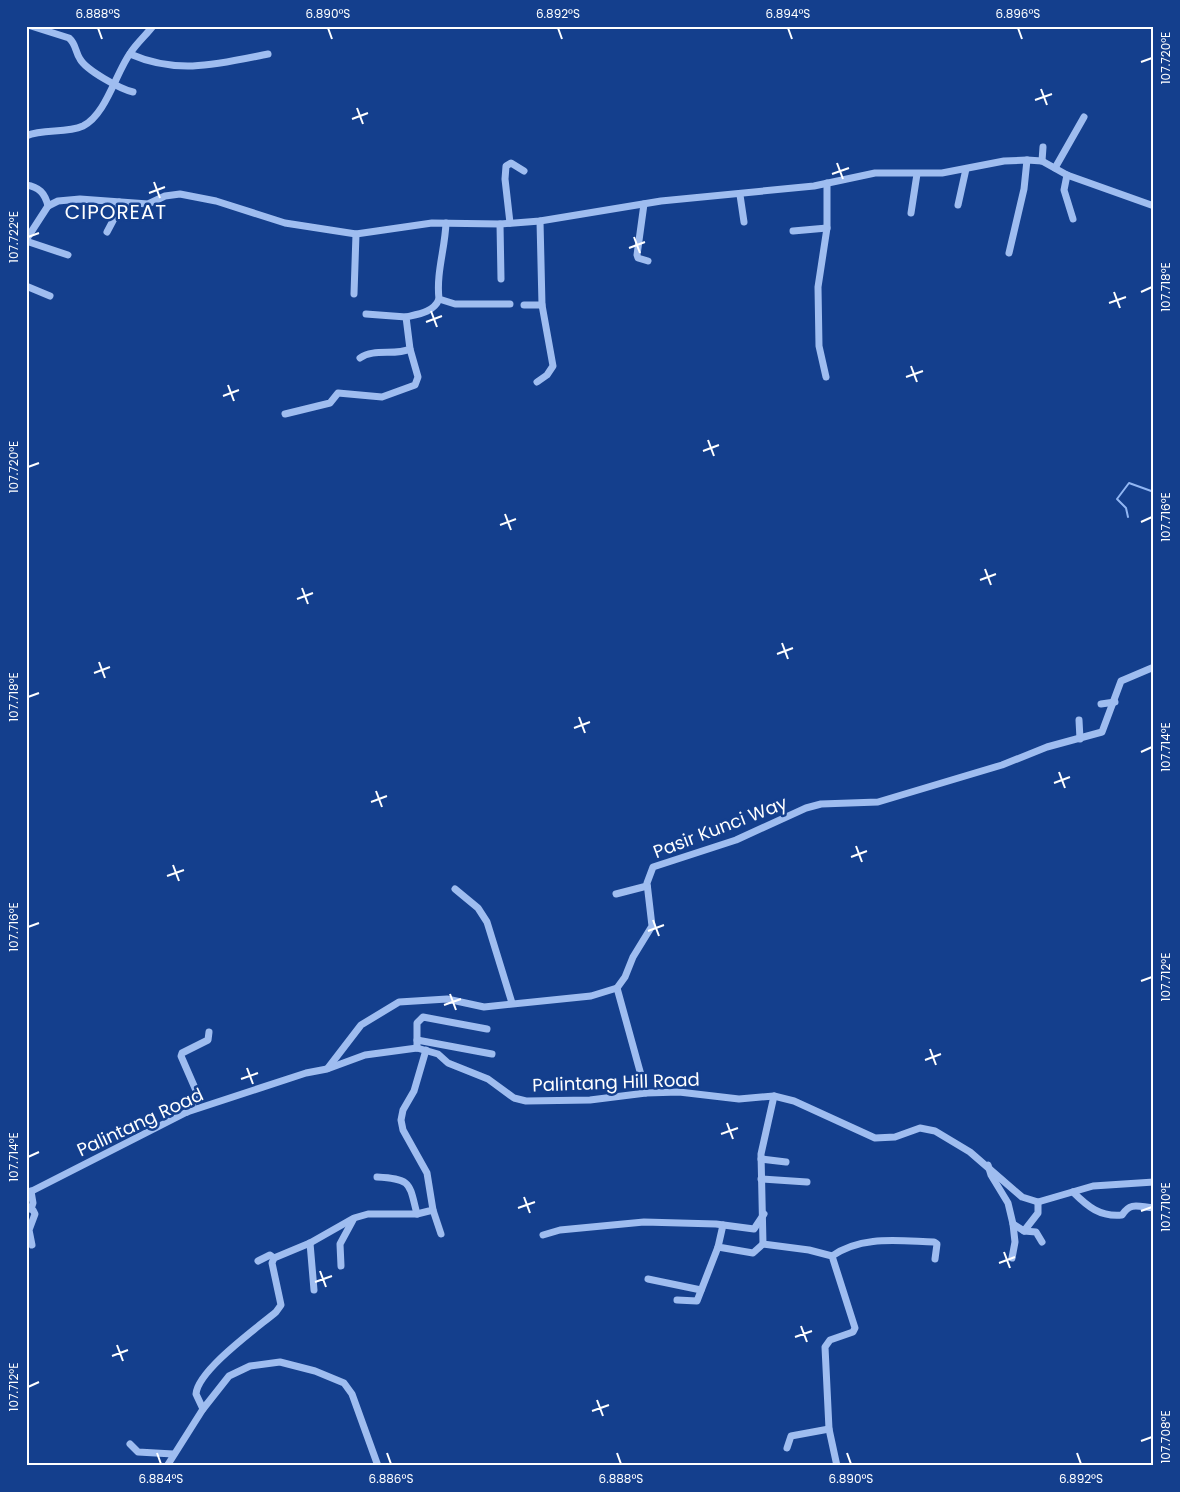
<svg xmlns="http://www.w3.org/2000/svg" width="1180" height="1492" font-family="Poppins,sans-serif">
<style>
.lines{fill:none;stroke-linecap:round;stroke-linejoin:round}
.stream{stroke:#91b6f3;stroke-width:2}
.minor{stroke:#9fbdf0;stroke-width:7}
.ticks{fill:none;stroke:#fff;stroke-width:2}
.labels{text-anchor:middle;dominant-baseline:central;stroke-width:5;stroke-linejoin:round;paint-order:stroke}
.street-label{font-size:18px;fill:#fff;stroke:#143f8d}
.quarter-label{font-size:20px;letter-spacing:1px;fill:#fff;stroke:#143f8d}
.neatline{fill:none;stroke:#fff;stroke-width:2}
.ticks-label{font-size:12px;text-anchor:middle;fill:#fff}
</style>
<rect width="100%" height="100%" fill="#143f8d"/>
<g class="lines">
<path class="stream" d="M1128,517L1126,508L1117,499L1129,483L1154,492"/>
<g class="minor">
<path d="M31,26L69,38C76,44 75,51 80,59C86,70 120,89 133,92"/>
<path d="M130,54C178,75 218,64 268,54"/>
<path d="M26,136C44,128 65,134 83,126C106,115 116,72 131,52C137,43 146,35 153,26"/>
<path d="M1042,161L1043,147"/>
<path d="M1055,168L1084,117"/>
<path d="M1067,175L1064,190L1073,219"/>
<path d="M26,185C39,187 45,193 48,206"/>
<path d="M740,195L744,222"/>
<path d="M644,204L637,255L638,258L648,261"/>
<path d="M958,205L966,169"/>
<path d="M911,213L917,174"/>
<path d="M446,223C445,249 436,273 439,299L455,304H510"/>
<path d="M510,223L505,179L506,166L511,163L524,171"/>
<path d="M500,224L501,279"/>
<path d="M793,231L827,228"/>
<path d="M107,232L116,215L119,202"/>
<path d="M26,240L48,206L58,201L80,199L148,204L165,196L180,194L216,201L285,223L356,234L432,223L500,224L540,221L661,201L814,186L875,173H942L1004,161L1027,160L1042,161L1067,175L1154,206"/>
<path d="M26,241L68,255"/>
<path d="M1009,253L1024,189L1027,160"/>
<path d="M26,286L50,296"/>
<path d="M354,294L356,234"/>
<path d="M524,305H542"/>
<path d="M366,314L406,317"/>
<path d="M360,358C374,348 395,356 410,349L406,317C419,314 434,312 439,299"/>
<path d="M826,377L819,346L818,287L827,228V183"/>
<path d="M537,382L547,375L553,366L542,305L540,221"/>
<path d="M285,414L330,403L338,393L382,397L415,385L418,377L410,349"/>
<path d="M1101,704L1115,702"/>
<path d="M1079,720L1080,739"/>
<path d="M455,889L478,908L487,922L512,1003"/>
<path d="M616,894L647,886"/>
<path d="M617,988L646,1093"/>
<path d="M417,1040L492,1054"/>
<path d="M417,1048V1023L423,1017L487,1029"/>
<path d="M328,1068L361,1025L399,1002L447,999L484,1007L591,996L617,988L625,977L633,957L652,926L647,883L653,867L736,840L806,808L821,804L878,802L1002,765L1047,747L1102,732L1121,681L1154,667"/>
<path d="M774,1096L761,1154L763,1244L809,1250L832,1256L855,1328L853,1332L830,1340L825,1347L829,1429L837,1466"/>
<path d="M187,1112L198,1095L181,1056L182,1053L208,1040L209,1032"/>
<path d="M761,1159L786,1162"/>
<path d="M988,1165L991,1175L1008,1203L1013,1224L1024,1231L1036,1232L1042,1242"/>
<path d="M377,1177C412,1179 409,1183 417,1214"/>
<path d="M761,1179L807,1182"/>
<path d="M31,1191L33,1203L31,1209"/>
<path d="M1073,1192C1088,1207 1100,1217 1122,1215C1131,1201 1139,1207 1154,1208"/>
<path d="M26,1194L187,1112L306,1073L327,1069L365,1055L417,1048L438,1054L448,1063L488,1079L514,1098L526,1101L590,1100L646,1093L679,1092L739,1099L774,1096L794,1101L875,1138L895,1137L920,1128L935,1131L970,1152L1022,1197L1038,1202L1093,1186L1154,1182"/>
<path d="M26,1208L33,1210L35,1214L29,1230L32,1245"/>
<path d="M433,1210L441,1234"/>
<path d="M723,1225L718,1247L753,1253L763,1244"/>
<path d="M1024,1231L1038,1213V1202"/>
<path d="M543,1235L560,1230L644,1222L716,1224L754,1229L764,1214"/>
<path d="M310,1243L314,1290"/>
<path d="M832,1256C862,1235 899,1241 934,1242L937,1244L935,1259"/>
<path d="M1012,1258L1015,1242L1013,1224"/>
<path d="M258,1261L270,1255L274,1258"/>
<path d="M341,1266L340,1244L353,1220"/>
<path d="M648,1279L701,1290"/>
<path d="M677,1300L697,1301L718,1247"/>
<path d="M203,1409L229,1376L250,1366L280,1362L315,1371L344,1383L352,1394L378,1466"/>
<path d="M130,1444L138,1452L173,1454"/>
<path d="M787,1448L791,1436L829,1429"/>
<path d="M167,1466L203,1409L196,1394C198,1370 257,1328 276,1312L281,1305L272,1263L274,1258L310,1243L354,1218L368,1214H417L433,1210L427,1173L403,1130L401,1120L403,1110L414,1091L426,1050"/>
</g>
</g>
<path class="ticks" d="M98,28L102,39M328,28L332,39M558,28L562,39M788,28L792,39M1018,28L1022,39M1141,62L1152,58M1041,89L1047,105M1035,100L1052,94M357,108L363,124M352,119L368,113M837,163L843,179M832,174L849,168M154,182L160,198M149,193L165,187M28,237L39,233M634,237L640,253M629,248L645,242M1114,292L1120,308M1141,292L1152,287M1109,303L1126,297M431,311L437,327M426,322L442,316M911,366L917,382M906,377L923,371M228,385L234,401M223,396L239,390M708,440L714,456M703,451L719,445M28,467L39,463M505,514L511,530M1141,522L1152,517M500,525L516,519M985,569L991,585M980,580L996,574M302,588L308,604M297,599L313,593M782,643L788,659M777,654L793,648M99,662L105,678M94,673L110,667M28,697L39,693M579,717L585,733M574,728L590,722M1141,752L1152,747M1059,772L1065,788M1054,783L1070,777M376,791L382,807M371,802L387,796M856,846L862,862M851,857L867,851M173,865L179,881M167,876L184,870M653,920L659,936M28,927L39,923M648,931L664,925M1141,981L1152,977M450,994L456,1010M444,1005L461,999M930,1049L936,1065M925,1060L941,1054M247,1068L253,1084M241,1079L258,1073M727,1123L733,1139M721,1134L738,1128M28,1157L39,1152M524,1197L530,1213M518,1208L535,1202M1141,1211L1152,1207M1004,1252L1010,1268M999,1263L1015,1257M320,1271L326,1287M315,1282L332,1276M801,1326L807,1342M795,1337L812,1331M117,1345L123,1361M112,1356L128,1350M28,1387L39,1382M597,1400L603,1416M592,1411L609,1405M1141,1441L1152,1437M157,1453L161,1464M387,1453L391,1464M617,1453L621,1464M847,1453L851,1464M1077,1453L1081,1464"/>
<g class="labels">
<g class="street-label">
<text transform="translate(720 827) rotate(-21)">Pasir Kunci Way</text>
<text transform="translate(616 1082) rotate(-2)">Palintang Hill Road</text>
<text transform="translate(140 1122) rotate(-25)">Palintang Road</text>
</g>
<g class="quarter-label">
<text x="116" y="212">CIPOREAT</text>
</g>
</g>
<rect width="1180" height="1492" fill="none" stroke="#143f8d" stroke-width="55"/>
<rect x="28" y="28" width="1124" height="1436" class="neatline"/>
<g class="ticks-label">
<text x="98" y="18">6.888°S</text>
<text x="328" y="18">6.890°S</text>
<text x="558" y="18">6.892°S</text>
<text x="788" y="18">6.894°S</text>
<text x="1018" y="18">6.896°S</text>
<text transform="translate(1166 58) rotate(-90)" y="4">107.720°E</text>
<text transform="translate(14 237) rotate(-90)" y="4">107.722°E</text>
<text transform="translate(1166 287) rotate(-90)" y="4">107.718°E</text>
<text transform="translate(14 467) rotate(-90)" y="4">107.720°E</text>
<text transform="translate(1166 517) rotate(-90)" y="4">107.716°E</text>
<text transform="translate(14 697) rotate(-90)" y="4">107.718°E</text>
<text transform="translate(1166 747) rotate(-90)" y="4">107.714°E</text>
<text transform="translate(14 927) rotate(-90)" y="4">107.716°E</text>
<text transform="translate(1166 977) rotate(-90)" y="4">107.712°E</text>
<text transform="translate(14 1157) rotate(-90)" y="4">107.714°E</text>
<text transform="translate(1166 1207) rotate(-90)" y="4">107.710°E</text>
<text transform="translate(14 1387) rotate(-90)" y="4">107.712°E</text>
<text transform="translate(1166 1437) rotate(-90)" y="4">107.708°E</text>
<text x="161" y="1483">6.884°S</text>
<text x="391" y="1483">6.886°S</text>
<text x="621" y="1483">6.888°S</text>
<text x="851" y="1483">6.890°S</text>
<text x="1081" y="1483">6.892°S</text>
</g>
</svg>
